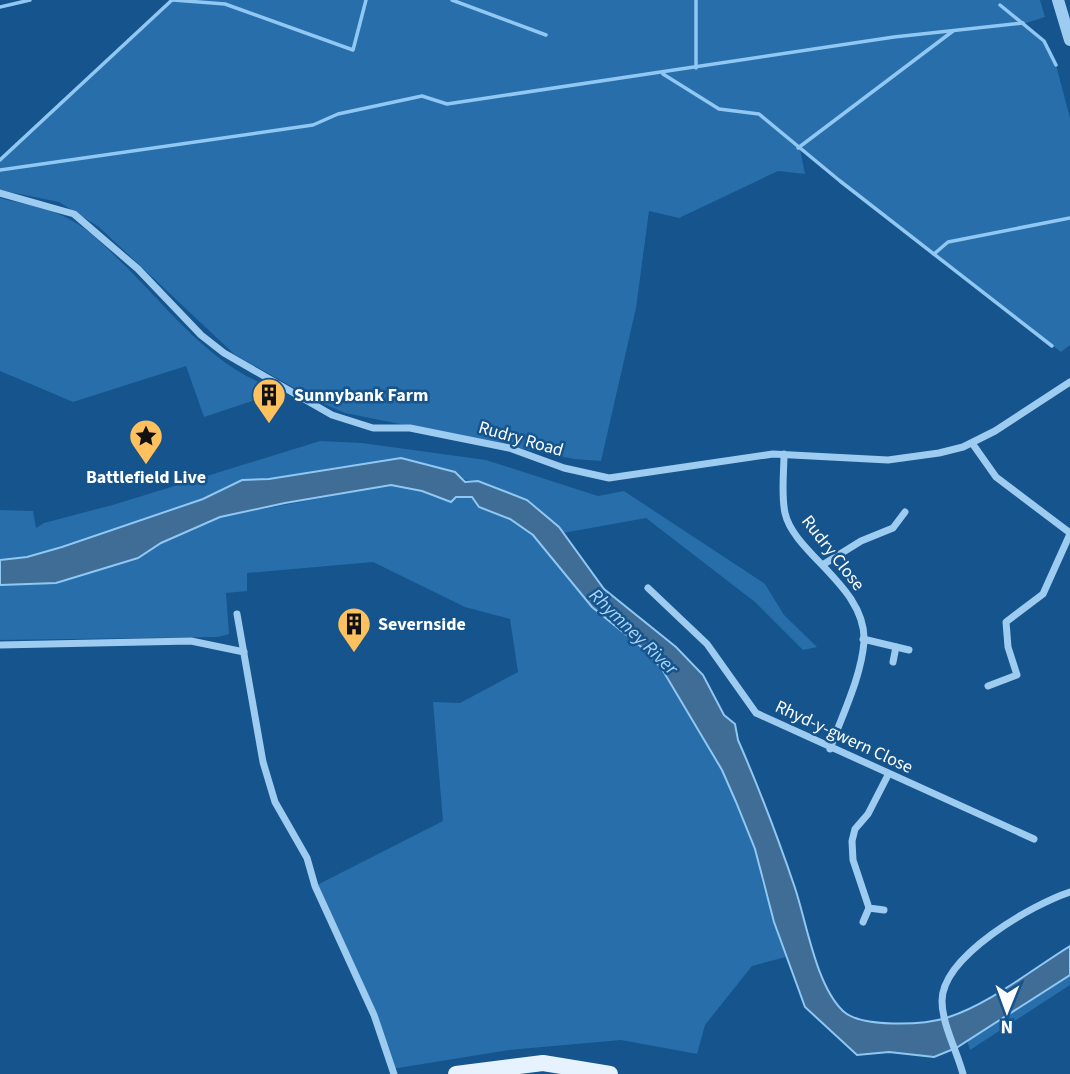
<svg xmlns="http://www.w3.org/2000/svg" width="1070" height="1074" font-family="'Source Sans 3',sans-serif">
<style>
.green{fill:#276eab}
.water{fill:#3f6d96;stroke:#90c7f3;stroke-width:2}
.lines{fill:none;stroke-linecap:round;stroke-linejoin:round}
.stream{stroke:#90c7f3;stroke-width:3.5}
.minor{stroke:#9ecbf0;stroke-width:7}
.tertiary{stroke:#9ecbf0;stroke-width:12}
.primary{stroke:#e7f2ff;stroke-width:16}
.labels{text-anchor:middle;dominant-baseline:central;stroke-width:5;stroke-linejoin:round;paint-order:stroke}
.poi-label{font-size:18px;font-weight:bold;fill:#fff;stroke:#15548c;text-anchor:start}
.street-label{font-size:18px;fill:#fff;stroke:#15548c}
.water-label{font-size:19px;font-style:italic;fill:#aad4f7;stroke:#15548c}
</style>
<rect width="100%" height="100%" fill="#15548c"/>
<g class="green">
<path d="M172,0H1040L1045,17L1023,24L1044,41L1056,65L1070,118V345L1061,352L800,149L805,174L778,171L679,218L649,211L636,308L601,461L574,459L345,413L317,401L234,354L99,227L59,202L0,190V160Z"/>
<path d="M0,198C22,204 47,207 67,218C86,227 102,243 117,258C170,308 210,369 282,391L204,417L186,366L73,402L0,371Z"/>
<path d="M320,441L362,443L486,460L598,496L624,491L765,584L784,615L817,647L803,650L755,602L646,518L563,533L527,500L478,481L344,466L269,479L242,480L203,499L62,547L27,557L0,560V510L33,511L36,528L44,523L116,504Z"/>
<path d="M391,485L422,491L451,502L456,497H472L479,507L511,519L533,535L592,607L645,650L662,669L722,770L736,802L755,849L762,882L786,957L752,966L705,1025L697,1054L621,1040L509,1050L392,1069L380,1030L315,886L443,821L433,702L460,703L518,672L510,619L465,607L373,562L247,573V591L226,593L229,634L218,637L0,640V585L56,583L138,559L161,543L220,517Z"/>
<path d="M1070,975V985L970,1050L967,1040Z"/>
</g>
<path class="water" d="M401,458L455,472L465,482L478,481L527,500L559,527L604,589L676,647L703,675L724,715L735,724L738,740C759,788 778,838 795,888C807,924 816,985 843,1011C861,1028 923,1025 946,1018C990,1004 1031,970 1070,946V975L956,1048L934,1057L889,1052L857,1055L805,1007L774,922L755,849L736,802L722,770L662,669L645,650L592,607L533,535L510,519L479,507L472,497H456L451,502L422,491L391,485L285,503L220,517L161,543L138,558L56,583L0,585V560L27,557L62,547L203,499L242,480L269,479Z"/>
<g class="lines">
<g class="stream">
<path d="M173,0L225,4L353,50L366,0"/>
<path d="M452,0L546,35"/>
<path d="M1000,5L1044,41L1056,65"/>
<path d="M0,7L30,0"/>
<path d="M696,68V0"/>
<path d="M663,74L719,109L759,114L840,181L1052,346"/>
<path d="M798,148L953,31"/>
<path d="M0,160L172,0"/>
<path d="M0,170L313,125L338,114L422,96L447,104L894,37L1023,23"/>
<path d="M934,254L948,242L1070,218"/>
</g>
<g class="minor">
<path d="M0,193L74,214L138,269L201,335L224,353L332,415L373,428H410L509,448L564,468L609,478L773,454L888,460L939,453L963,447L995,431L1070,382"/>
<path d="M972,443L996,477L1070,533"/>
<path d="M784,454C784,472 781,495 785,513C794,554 867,587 864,642C861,678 842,715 830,749"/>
<path d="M824,564L861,541L893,528L905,512"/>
<path d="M648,588L707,644L756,713L1034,839"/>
<path d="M237,614L263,762L275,802L307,858L315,886L374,1015L394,1074"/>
<path d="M863,639L909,650"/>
<path d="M0,645L191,641L244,652"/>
<path d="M893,662L896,647"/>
<path d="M988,686L1017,675L1008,647L1006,622L1043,594L1070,534"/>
<path d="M884,910L869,908L853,860L852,841L855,829L868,814L888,775"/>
<path d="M863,922L869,908"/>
<path d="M963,1074C957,1051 942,1024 942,1001C942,956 1033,904 1070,892"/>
</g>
<path class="tertiary" d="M1058,0L1070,40"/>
<path class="primary" d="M456,1074L543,1063L610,1074"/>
</g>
<defs>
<g id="building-pin" transform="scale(1.75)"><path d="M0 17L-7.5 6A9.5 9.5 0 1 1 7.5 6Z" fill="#ffc15d" stroke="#15548c"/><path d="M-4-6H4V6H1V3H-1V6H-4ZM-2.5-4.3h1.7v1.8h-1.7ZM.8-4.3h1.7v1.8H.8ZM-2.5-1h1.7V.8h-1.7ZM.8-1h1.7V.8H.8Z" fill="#111"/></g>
<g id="sight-pin" transform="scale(1.75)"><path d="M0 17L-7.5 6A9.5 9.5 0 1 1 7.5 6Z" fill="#ffc15d" stroke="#15548c"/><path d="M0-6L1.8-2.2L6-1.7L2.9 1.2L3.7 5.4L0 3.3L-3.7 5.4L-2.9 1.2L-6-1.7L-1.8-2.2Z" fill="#111"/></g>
</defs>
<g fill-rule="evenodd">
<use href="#building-pin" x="269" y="395"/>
<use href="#sight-pin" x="146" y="436"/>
<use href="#building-pin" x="354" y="624"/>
</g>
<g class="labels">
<g class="poi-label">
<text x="294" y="395">Sunnybank Farm</text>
<text x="146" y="477" text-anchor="middle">Battlefield Live</text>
<text x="378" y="624">Severnside</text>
</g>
<g class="street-label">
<text transform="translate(521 439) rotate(16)">Rudry Road</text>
<text transform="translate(833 553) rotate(52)">Rudry Close</text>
<text transform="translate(844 737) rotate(25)">Rhyd-y-gwern Close</text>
</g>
<g class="water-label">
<text transform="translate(633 632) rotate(44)">Rhymney River</text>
</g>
</g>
<g transform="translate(1007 1011) rotate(181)" stroke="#15548c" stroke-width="5" paint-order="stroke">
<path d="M0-5L12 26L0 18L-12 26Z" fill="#ffffff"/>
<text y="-10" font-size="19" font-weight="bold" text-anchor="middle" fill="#ffffff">N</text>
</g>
</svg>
